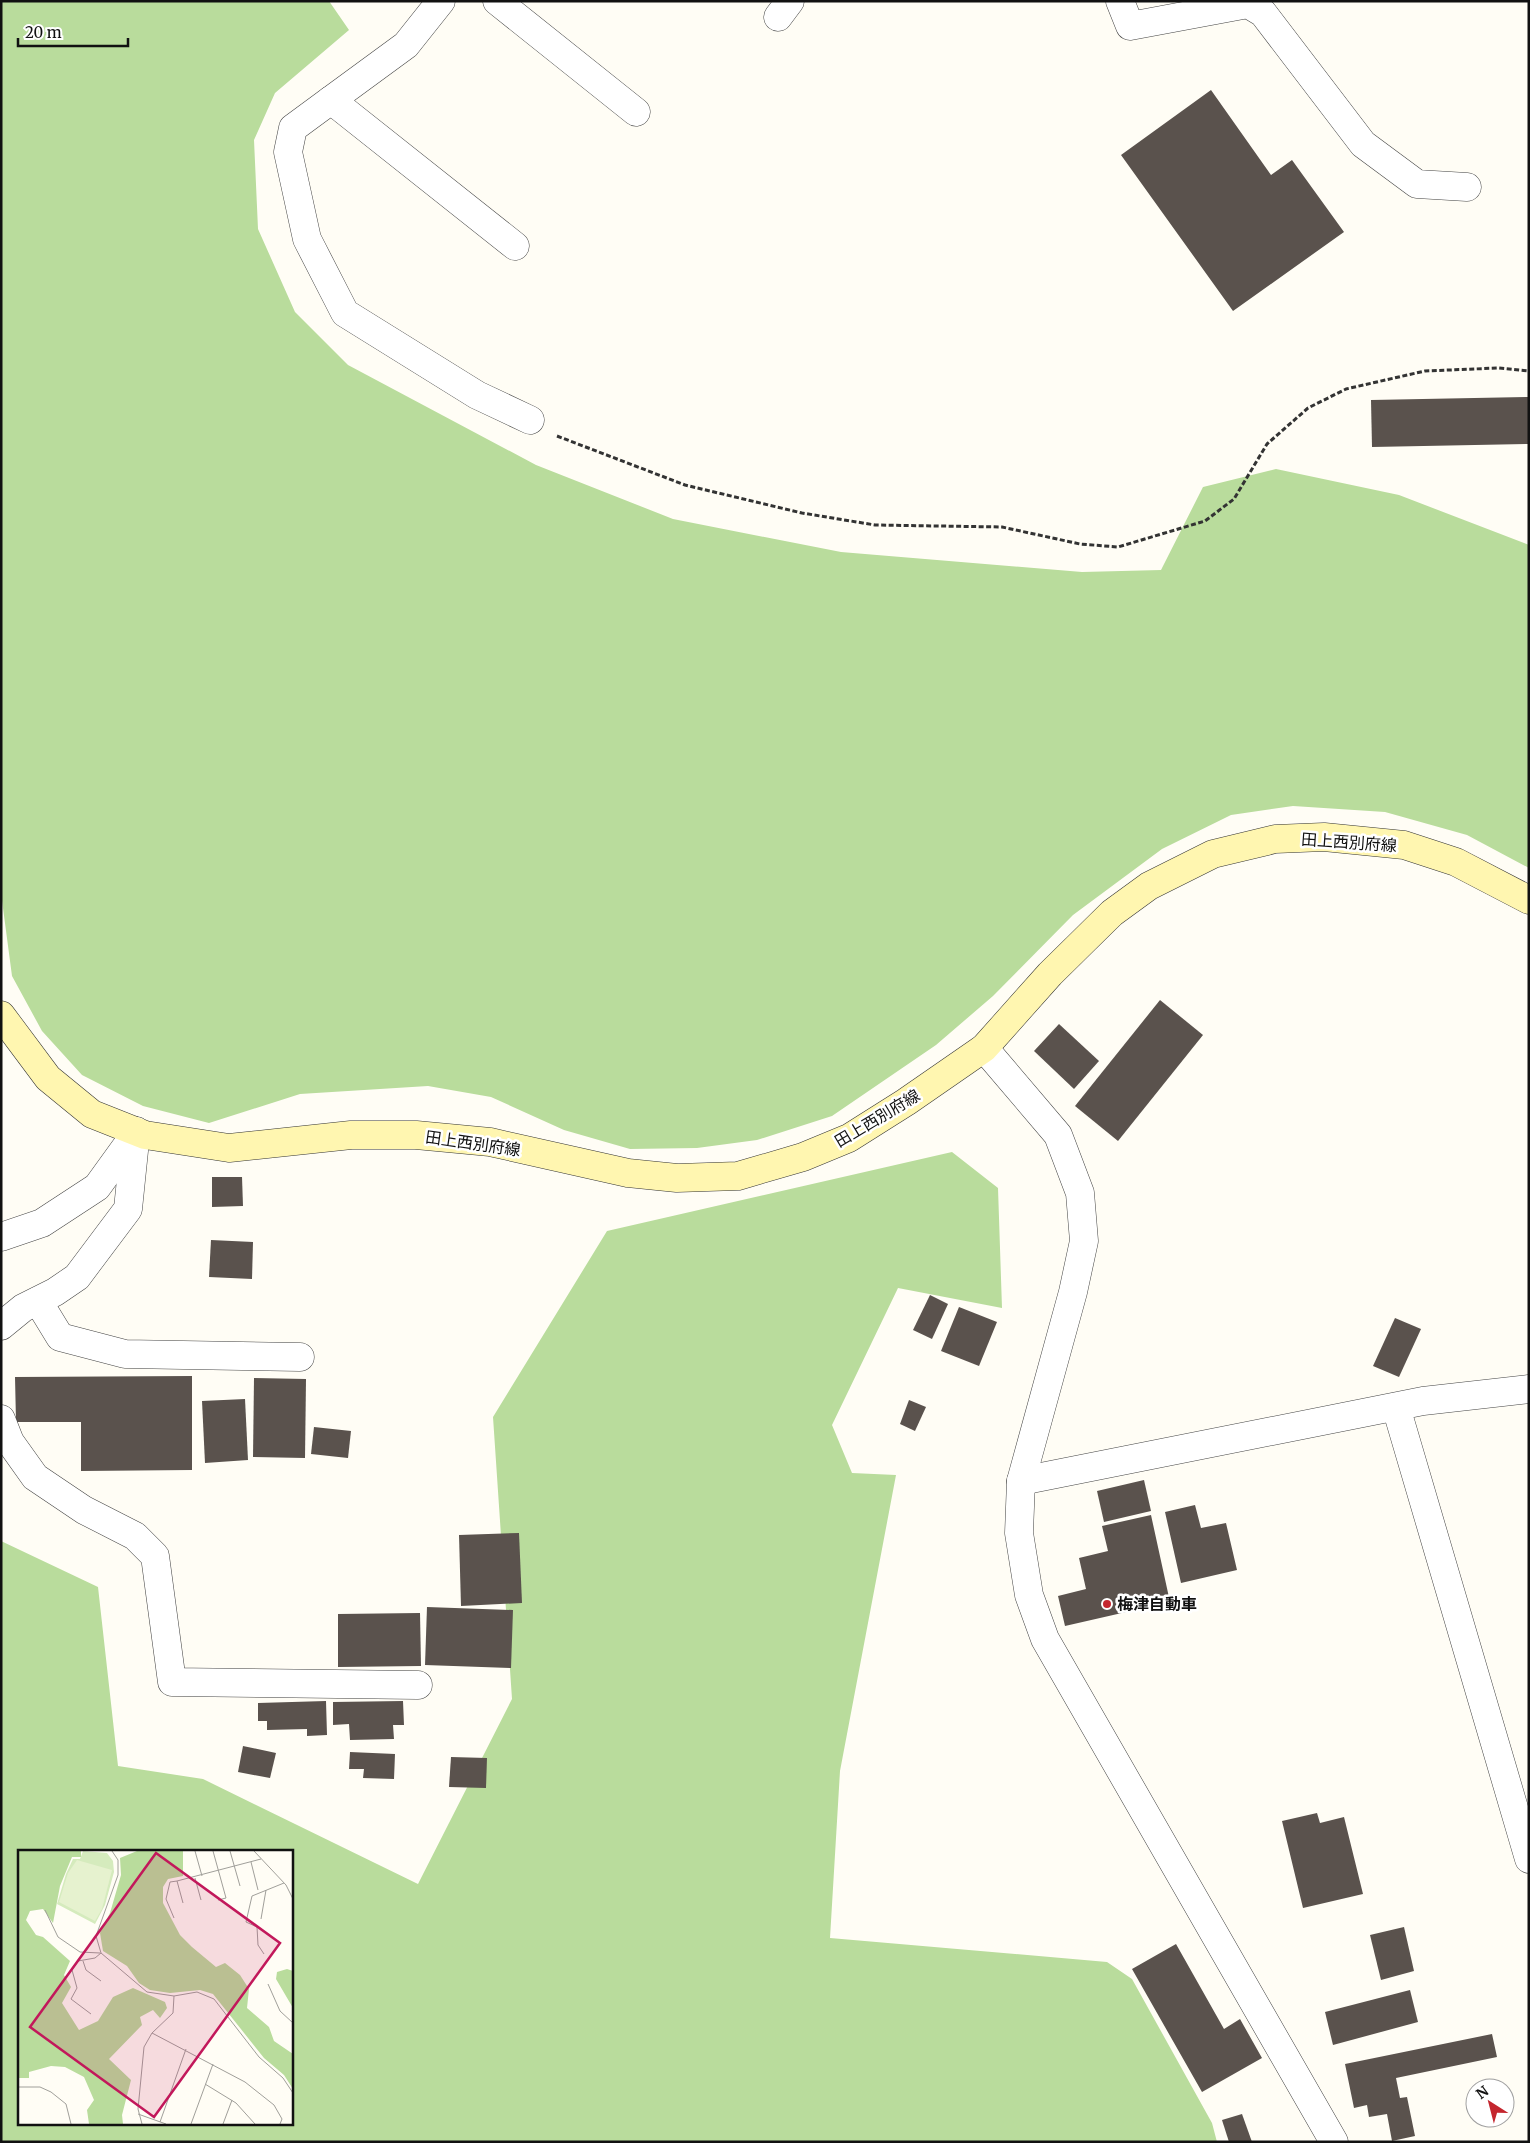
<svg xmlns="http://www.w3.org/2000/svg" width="1530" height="2143" font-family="Merriweather,'Noto Sans JP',serif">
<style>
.forest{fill:#b9dc9c;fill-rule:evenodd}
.building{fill:#5a524d}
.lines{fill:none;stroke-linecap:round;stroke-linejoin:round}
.street-casing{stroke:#444;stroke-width:29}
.secondary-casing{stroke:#333;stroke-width:29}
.path{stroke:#333;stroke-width:3;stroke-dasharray:5 2.5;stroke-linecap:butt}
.street{stroke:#fff;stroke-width:28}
.secondary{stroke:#fff6b0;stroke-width:28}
.poi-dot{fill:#c4262e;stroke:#fff;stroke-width:2}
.labels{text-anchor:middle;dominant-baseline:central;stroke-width:5;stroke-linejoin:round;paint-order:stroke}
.street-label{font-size:16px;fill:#111;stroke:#fff}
.poi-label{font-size:16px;font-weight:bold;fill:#111;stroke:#fff;text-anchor:start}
.inset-road{fill:none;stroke:#a09f9a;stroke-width:1}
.view{fill:#c2185b;fill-opacity:0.15;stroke:#c2185b;stroke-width:2.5}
.inset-edge{fill:none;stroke:#111;stroke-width:2.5}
</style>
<rect width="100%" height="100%" fill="#fffdf5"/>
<g class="forest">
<path d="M1,1H329L349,30L275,93L254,140L258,229L295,312L348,365L536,465L673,519L841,552L1082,572L1161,570L1203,487L1276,469L1399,495L1529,545V868L1467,835L1385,812L1293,806L1231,815L1162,849L1073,915L993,996L936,1045L832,1116L757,1140L697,1148L630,1149L564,1130L491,1097L428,1086L300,1094L209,1123L143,1106L82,1075L42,1031L12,976L1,893Z"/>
<path d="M952,1152L998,1188L1002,1308L898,1288L832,1425L852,1473L896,1475L840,1771L830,1938L1107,1962L1132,1979L1212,2123L1217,2142H1V1541L98,1587L118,1766L203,1779L418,1884L512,1699L493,1417L607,1231ZM19,1852H291V2124H19Z"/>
</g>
<g class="building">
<path d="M1211,90L1271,175L1292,160L1344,232L1233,311L1121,155Z"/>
<path d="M1529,397V444L1372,447L1371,400Z"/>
<path d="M1160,1000L1203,1035L1118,1141L1075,1106Z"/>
<path d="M1059,1024L1099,1061L1074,1089L1034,1051Z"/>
<path d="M212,1177H242L243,1206L212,1207Z"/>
<path d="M211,1240L253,1242L252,1279L209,1277Z"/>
<path d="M930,1295L948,1304L932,1339L913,1330Z"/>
<path d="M959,1307L997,1322L979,1366L941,1351Z"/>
<path d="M1395,1318L1421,1329L1399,1377L1373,1366Z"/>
<path d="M192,1376V1470L81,1471V1422H16L15,1377Z"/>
<path d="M254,1378L306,1379L305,1458L253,1457Z"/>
<path d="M245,1399L248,1460L205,1463L202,1401Z"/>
<path d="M909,1400L926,1407L915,1431L900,1424Z"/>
<path d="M314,1427L351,1431L348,1458L311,1454Z"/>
<path d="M1144,1480L1151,1511L1104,1522L1097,1491Z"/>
<path d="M1195,1505L1201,1528L1226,1523L1237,1570L1181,1583L1165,1512Z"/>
<path d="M1151,1515L1170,1602L1065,1626L1058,1596L1086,1589L1079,1558L1108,1551L1102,1526Z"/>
<path d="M519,1533L522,1603L461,1606L459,1535Z"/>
<path d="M427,1607L513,1610L511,1668L425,1665Z"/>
<path d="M420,1613L421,1666L338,1667V1614Z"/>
<path d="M326,1701L327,1735L307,1736V1729L267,1730V1721H258V1703Z"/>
<path d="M403,1701L404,1725H393L394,1739L350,1740L349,1724L333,1725V1702Z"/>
<path d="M243,1746L276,1753L270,1778L238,1772Z"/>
<path d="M350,1752L395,1754L394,1779L363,1778L364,1769H349Z"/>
<path d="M451,1757L487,1758L486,1788L449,1787Z"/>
<path d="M1317,1813L1320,1823L1344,1817L1363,1894L1303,1908L1282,1821Z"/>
<path d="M1404,1927L1414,1971L1381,1980L1370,1935Z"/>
<path d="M1176,1944L1224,2029L1240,2019L1262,2058L1202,2092L1132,1969Z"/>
<path d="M1410,1990L1418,2022L1333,2045L1325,2012Z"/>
<path d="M1492,2034L1497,2057L1396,2078L1400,2098L1407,2097L1415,2136L1392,2141L1387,2114L1369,2117L1367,2105L1354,2108L1345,2064Z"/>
<path d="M1242,2114L1252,2142H1229L1222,2120Z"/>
</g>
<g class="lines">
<g class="street-casing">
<g id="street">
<path d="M441,1L406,45L331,100L515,246"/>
<path d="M497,1L636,112"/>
<path d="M1120,1L1130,26L1248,4L1263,13L1363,144L1417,184L1467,187"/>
<path d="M778,17L790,1"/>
<path d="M331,100L293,128L288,152L307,239L345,313L477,395L530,420"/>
<path d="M984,1048L1058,1135L1080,1193L1084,1241L1073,1292L1021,1481L1019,1533L1029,1595L1045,1639L1334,2142"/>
<path d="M1,1237L42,1223L97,1187L136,1133"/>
<path d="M38,1301L60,1337L125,1354L300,1357"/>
<path d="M1,1326L23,1308L55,1292L77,1277L128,1209L136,1131"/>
<path d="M1396,1407L1529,1859"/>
<path d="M1,1419L10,1442L35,1477L84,1510L135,1536L155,1556L172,1682L418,1685"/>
<path d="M1021,1481L1423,1401L1529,1389"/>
</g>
</g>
<g class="secondary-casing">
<path id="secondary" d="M1,1015L48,1078L92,1114L145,1135L229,1148L351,1135H416L490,1142L628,1173L677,1178L738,1176L803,1157L849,1138L906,1102L984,1048L1050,974L1112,913L1149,886L1213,854L1275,839L1324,837L1404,845L1456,862L1529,900"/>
</g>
<path class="path" d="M557,436L685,485L802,513L875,525L1002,527L1080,544L1118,547L1205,521L1234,499L1267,444L1308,408L1346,389L1425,371L1498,368L1529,371"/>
<use href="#street" class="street"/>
<use href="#secondary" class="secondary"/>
</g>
<circle class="poi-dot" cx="1107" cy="1604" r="5"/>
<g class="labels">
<g class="street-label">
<text transform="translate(1349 842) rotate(4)">田上西別府線</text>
<text transform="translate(877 1118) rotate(-31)">田上西別府線</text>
<text transform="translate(473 1143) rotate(8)">田上西別府線</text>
</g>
<g class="poi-label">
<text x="1117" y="1604">梅津自動車</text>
</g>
</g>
<g transform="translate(18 1850)">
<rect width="275" height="275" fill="#fffdf5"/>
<path d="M65,1L89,3L95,11L96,22L87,55L77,74L39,54L48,24L55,9H62Z" fill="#d5ebbd"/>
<path d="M0,1H63V7H54L42,36L35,73L25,59L12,61L8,70L18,85L25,87L52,111L46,125L53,137L44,153L61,180L80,171L95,147L115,138L147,152L149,158L142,168L135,160L122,167L124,175L91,209L113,230L104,265L105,274H71L69,260L76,250L66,227L47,217L33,216L11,222V228H0ZM119,1H165V26L150,29L145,37V53L162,85L174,97L198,117L207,113L222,125L231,139L229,158L251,177L256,191L275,204V239L266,225L246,208L195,144L182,140L152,143L132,140L121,133L109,116L85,101L82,83L92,63L103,25L102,8ZM269,119L275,121V158L258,129L259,122Z" fill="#b9dc9c"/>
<path d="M59,10L94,20L84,59L77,71L41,52L50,23Z" fill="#e6f2cf"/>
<path class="inset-road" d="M94,1L100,10V25L78,86L83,103L129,142L156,146L179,142L196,149L241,207L265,228L275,243M177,1L184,26M195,1L208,48L200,50M212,1L222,36M236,1L268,35L275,49M233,12L240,40M177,28L183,50M165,53L159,31L243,9M27,60L40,87L62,102L82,103M156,68L148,49L152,32L159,31M243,69L248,40M246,104L240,95L239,77L228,72L234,46L266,33M65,111L68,120L83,131M250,134L262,161L275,173M73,164L53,149L59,138L54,120L60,111L77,108L83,103M134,183L227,232L256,255L264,269L262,274M187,234L218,253L237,274M0,237H22L33,242L48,254L53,274M120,264L148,274M142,272L168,199M124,274L120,259L126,197L134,183L155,163L156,146M173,274L195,214M205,274L214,250"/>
<path class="view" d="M138,3L262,93L136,267L12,177Z"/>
<rect width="275" height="275" class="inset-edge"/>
</g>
<rect width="1530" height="2143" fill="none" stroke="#111111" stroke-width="5"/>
<g transform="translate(1490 2103) rotate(324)"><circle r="24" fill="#ffffff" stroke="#a0a0a0"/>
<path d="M0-4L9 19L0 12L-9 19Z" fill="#c4262e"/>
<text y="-8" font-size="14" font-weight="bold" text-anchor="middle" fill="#111111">N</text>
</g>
<path d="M18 38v8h110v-8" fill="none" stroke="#111111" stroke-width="2.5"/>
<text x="25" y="38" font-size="15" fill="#111111" stroke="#ffffff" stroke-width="4" paint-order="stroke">20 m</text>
</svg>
